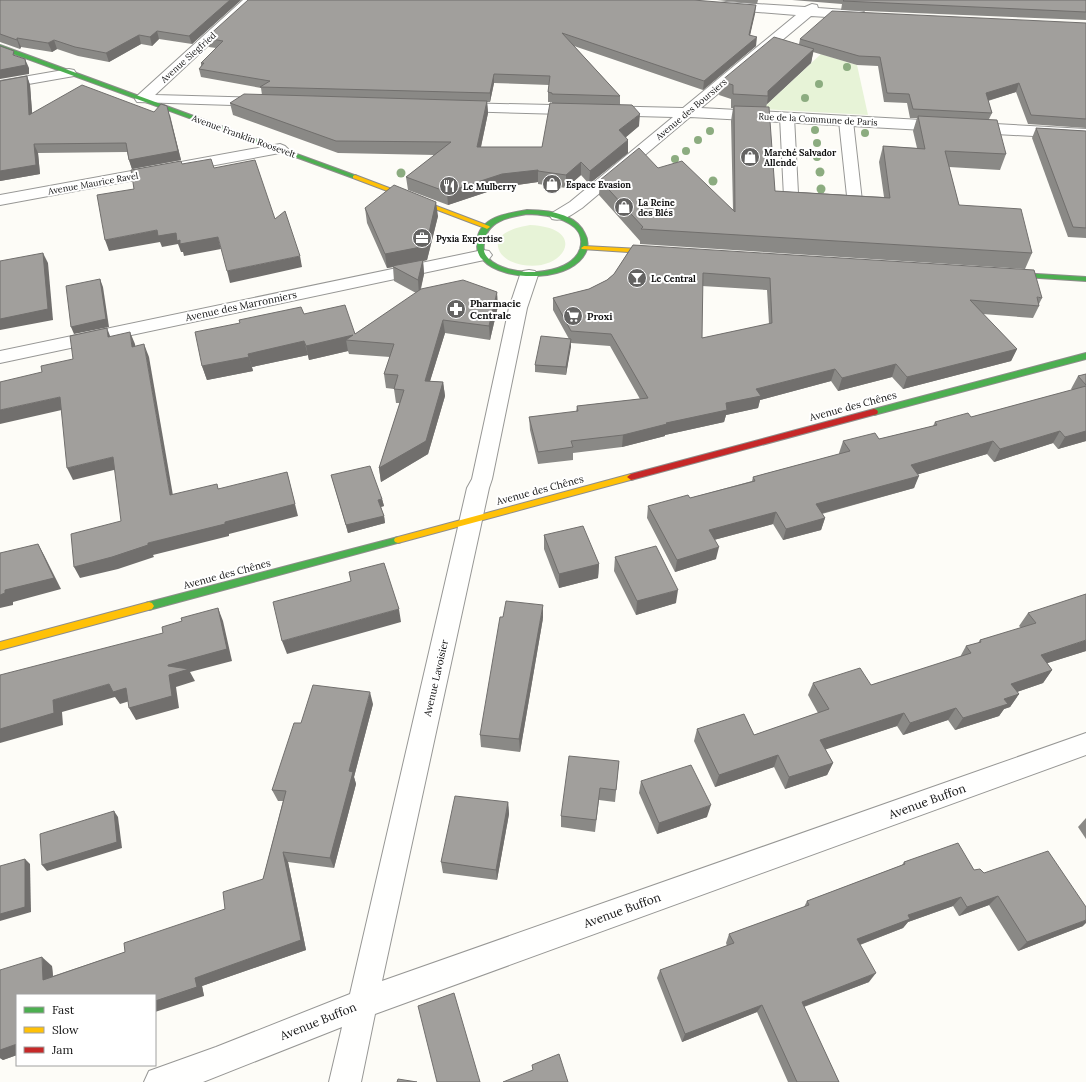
<svg xmlns="http://www.w3.org/2000/svg" width="1086" height="1082" font-family="Lora,serif">
<style>
.green{fill:#e7f3d7}
.lines{fill:none;stroke-linecap:round;stroke-linejoin:round}
.lane-casing{stroke:#979795;stroke-width:2}
.street-casing{stroke:#979795;stroke-width:2}
.fast-casing{stroke:#8e8d8b;stroke-width:2}
.slow-casing{stroke:#8e8d8b;stroke-width:2}
.jam-casing{stroke:#8e8d8b;stroke-width:2}
.lane{fill:#fffffe;fill-rule:evenodd}
.street{fill:#fffffe;fill-rule:evenodd}
.fast{fill:#4caf50;fill-rule:evenodd}
.slow{fill:#ffc107;fill-rule:evenodd}
.jam{fill:#c62828;fill-rule:evenodd}
.tree{fill:#8cac80}
.wall{fill:#8a8986;fill-rule:evenodd}
.shaded-wall{fill:#716f6d}
.building{fill:#a19f9c;stroke:#716f6d;fill-rule:evenodd}
.labels{text-anchor:middle;dominant-baseline:central;stroke-width:4;stroke-linejoin:round;paint-order:stroke}
.far-street-label{font-size:9px;fill:#111;stroke:#fff}
.far-poi-label{font-size:9px;font-weight:bold;fill:#111;stroke:#fff;text-anchor:start}
.poi-label{font-size:10px;font-weight:bold;fill:#111;stroke:#fff;text-anchor:start}
.street-label{font-size:10px;fill:#111;stroke:#fff}
.near-street-label{font-size:12px;fill:#111;stroke:#fff}
</style>
<rect width="100%" height="100%" fill="#fdfcf7"/>
<g class="green">
<path d="M821,54L857,65L868,115L762,109Z"/>
<path d="M530,225C596,228 558,282 510,261C505,258 501,255 499,250C492,233 518,227 530,225Z"/>
</g>
<g class="lines">
<g class="lane-casing">
<path id="lane" d="M787,113L792,114L794,117L798,193L847,196L839,121L841,118H851L853,121L862,201L860,204L855,205L786,200L784,197L780,117L782,114Z"/>
</g>
<g class="street-casing">
<g id="street">
<path d="M243,0H257L155,95L262,98L267,99L269,102L267,105L262,106L137,102L135,99L137,96Z"/>
<path d="M726,2L805,7L812,4L817,5L818,8L859,11L864,12L866,15L864,18L859,19L811,16L701,108L1086,129V139L690,117L582,208C572,214 564,222 552,219L550,216L552,213L570,202L673,117L458,111L453,110L451,107L453,104L458,103L683,108L796,15L721,9L720,6L721,3Z"/>
<path d="M69,69L74,70L76,73L74,76L0,89V81Z"/>
<path d="M280,144L285,146L288,149L285,152L0,205V195Z"/>
<path d="M483,250L489,251L492,255L489,259L0,363V351Z"/>
<path d="M529,270L535,271L538,275L527,308L492,479L489,488L382,981L1086,733V755L375,1014L361,1082H329L342,1027L203,1082H144L149,1071L216,1047L350,994L467,488L472,479L509,308L520,275L523,271Z"/>
</g>
</g>
<g class="fast-casing">
<g id="fast">
<path d="M0,45L357,176L358,177L353,178L0,49Z"/>
<path d="M527,210C547,210 576,213 585,234C588,239 588,244 587,249C576,283 504,283 483,260C477,255 477,248 477,241C479,217 508,213 527,210ZM527,214C545,214 589,220 580,249C570,278 506,278 488,258C484,254 483,249 484,244C486,221 508,217 527,214Z"/>
<path d="M1004,272L1086,277V281L1007,276L1003,274Z"/>
<path d="M1086,353V359L874,415L870,412L874,409Z"/>
<path d="M398,537L401,538L402,540L401,542L149,610L146,609L144,606L146,603L149,602Z"/>
</g>
</g>
<g class="slow-casing">
<g id="slow">
<path d="M355,175L489,226L490,227L487,229L485,228L353,178V176Z"/>
<path d="M584,246L659,250L662,252L659,254L582,249L581,248Z"/>
<path d="M631,474L635,477L634,479L398,543L395,542L394,540L395,538L398,537Z"/>
<path d="M149,602L152,603L154,606L152,609L0,650V642Z"/>
</g>
</g>
<g class="jam-casing">
<path id="jam" d="M874,409L877,410L878,412L877,414L631,480L627,477L631,474Z"/>
</g>
<use href="#lane" class="lane"/>
<use href="#street" class="street"/>
<use href="#fast" class="fast"/>
<use href="#slow" class="slow"/>
<use href="#jam" class="jam"/>
</g>
<g class="tree">
<circle cx="847" cy="67" r="4"/>
<circle cx="819" cy="84" r="4"/>
<circle cx="805" cy="98" r="4"/>
<circle cx="815" cy="130" r="4"/>
<circle cx="710" cy="131" r="4"/>
<circle cx="865" cy="133" r="4"/>
<circle cx="698" cy="140" r="4"/>
<circle cx="817" cy="143" r="4"/>
<circle cx="686" cy="151" r="4"/>
<circle cx="817" cy="157" r="4"/>
<circle cx="675" cy="159" r="4"/>
<circle cx="820" cy="172" r="4.5"/>
<circle cx="401" cy="173" r="4.5"/>
<circle cx="713" cy="181" r="4.5"/>
<circle cx="821" cy="189" r="4.5"/>
</g>
<g class="wall">
<path d="M0,0H241L192,44L159,39L152,46L141,44L109,62L78,56L57,49L52,52L21,47L20,49L0,42Z"/>
<path d="M717,0H758L757,4Z"/>
<path d="M792,0H1086V20L841,10L842,4Z"/>
<path d="M756,5L750,35L756,46L703,90L574,46L620,96V104L639,126L626,137L628,153L589,184L581,175L566,188L538,184V182L502,187L448,205L408,190L406,177L435,155L338,153L233,115L230,103L262,95L261,88L201,77L199,69L201,66V63L216,48L209,47L206,38ZM494,83L549,85L548,92V102H552V103L542,147H481L488,113L487,102H490Z"/>
<path d="M1086,23V128L1028,124L1016,92L988,101L992,113L989,119L1006,154L1000,170L949,167L959,205L1032,253L1025,269L640,244V241L599,195L600,180L658,168L733,210L731,121L733,108H731V99L719,95L721,81L799,44L800,39ZM813,52L857,65L878,66L884,102L907,103L910,118H917L913,131L917,148L883,146L879,162L884,197L775,191L766,107L767,104L811,63Z"/>
<path d="M27,76L30,85L32,113L154,112L170,115L181,160L132,169L129,160L127,152L38,153L40,174L0,181V81Z"/>
<path d="M1036,128L1086,131V238L1068,237L1032,138Z"/>
<path d="M365,208L438,216L427,260L423,261L424,274L421,289L498,306L490,340L445,333L430,381L443,382L445,396L428,454L381,482L379,468L400,403H396L394,389L386,388L384,374L390,357L349,354L348,351L309,360L308,355L252,367L253,371L207,380L202,366L304,314L355,334L416,293L394,281L393,267L387,268L367,223Z"/>
<path d="M633,245L1042,298L1039,304V306L1033,318L983,314L1017,349L1011,361L903,389L892,377L838,391L831,381L760,400L758,408L726,415L724,422L665,435V436L622,447L573,453V460L538,464L530,430L529,417L576,412L577,406L640,399L610,346L571,343L566,375L535,372V365L569,339L553,310V298L589,289L607,280L614,274ZM702,286L767,290L769,324L702,338Z"/>
<path d="M1086,374V441L1058,449L1053,443L994,462L987,454L918,474L914,488L822,514L825,518L821,530L783,540L773,524L714,540L716,559L675,572L647,518L648,506L690,498L752,481L753,477L839,454V453L843,441L879,439L933,426L935,422L971,417L1072,390L1071,389L1078,376Z"/>
<path d="M331,475L382,499L384,506L381,507L384,516L385,523L348,533Z"/>
<path d="M544,535L599,564L598,578L559,588L544,549Z"/>
<path d="M615,557L676,603L636,615L614,571Z"/>
<path d="M1028,613L1086,651L1047,663L1052,670L1043,683L1017,692L1019,694L1010,707L1004,709L999,716L955,730L948,720L903,735L897,726L825,749L833,763L827,775L785,789L774,767L715,787L694,741L697,729L754,735L818,713L808,695L813,683L871,685L960,657L966,646L978,643L980,640L1021,628L1019,626Z"/>
<path d="M543,618L520,752L481,747L480,735Z"/>
<path d="M373,704L354,777L356,784L334,868L288,862L306,950L202,986L204,996L17,995V1055L3,1060L0,1058V970L52,966L53,976L125,952L225,909L263,879L283,801H278L272,790L301,723Z"/>
<path d="M619,761L615,802L599,800L595,832L561,827V816Z"/>
<path d="M641,781L707,817L657,834L639,793Z"/>
<path d="M508,802L509,814L497,880L443,873L441,862Z"/>
<path d="M1086,818V839L1078,827Z"/>
<path d="M904,862L974,870L984,873L1083,926L1018,951L989,905L959,916L953,906L908,922L903,928L860,945L869,982L804,1007L839,1082H788L757,1012L682,1042L657,978L660,970L727,946L726,943L729,934L804,907L807,901L902,865Z"/>
</g>
<g class="shaded-wall">
<path d="M230,0H241L192,44L189,36Z"/>
<path d="M756,5L755,14L748,44L749,35Z"/>
<path d="M157,31L159,39L152,46L150,37Z"/>
<path d="M139,35L141,44L109,62L106,53Z"/>
<path d="M757,37L756,46L703,90L704,81Z"/>
<path d="M17,38L21,47L20,49L17,40Z"/>
<path d="M54,40L57,49L52,52L48,43Z"/>
<path d="M814,49L811,63L767,104L768,96V91Z"/>
<path d="M25,59L29,68V74L0,79V70Z"/>
<path d="M494,74V83L490,102V93Z"/>
<path d="M27,76L30,85L33,124L29,115Z"/>
<path d="M1019,83L1016,92L983,102L986,93Z"/>
<path d="M487,101L488,113L478,160L477,147Z"/>
<path d="M167,106L181,160L132,169L129,160Z"/>
<path d="M640,114L639,126L619,143V130Z"/>
<path d="M628,140V153L589,184L590,171Z"/>
<path d="M34,144L38,153L40,174L0,181V171Z"/>
<path d="M581,162V175L566,188V175Z"/>
<path d="M538,170V182L502,187L448,205L447,192L502,174Z"/>
<path d="M436,202L438,216L427,260L423,261L424,274L419,295L418,280L392,266L393,267L387,268L385,254Z"/>
<path d="M157,230L218,237L221,249L184,256L183,252H181L178,244L162,247L160,242L109,251L105,240Z"/>
<path d="M43,253L48,263L53,320L0,330V319Z"/>
<path d="M300,256L302,267L230,283L227,271Z"/>
<path d="M100,279L103,287L109,327L74,334L71,327Z"/>
<path d="M497,292L498,306L490,340L489,326Z"/>
<path d="M443,320L445,333L426,394L425,381Z"/>
<path d="M107,328L112,341L108,337Z"/>
<path d="M130,332L135,344L137,359L132,347Z"/>
<path d="M353,335L346,340L348,351L309,360L306,346Z"/>
<path d="M571,339V347L566,375V367Z"/>
<path d="M304,341L308,355L252,367L248,354Z"/>
<path d="M144,344L149,357L175,507L170,495Z"/>
<path d="M1017,349L1011,361L903,389L907,377Z"/>
<path d="M249,357L253,371L207,380L202,366Z"/>
<path d="M896,364L892,377L838,391L842,378Z"/>
<path d="M835,369L831,381L760,400L758,408L726,415L724,422L665,435V436L622,447L623,435L666,423L726,403L756,389Z"/>
<path d="M443,382L445,396L428,454L381,482L379,468Z"/>
<path d="M60,397L66,409L0,424V410Z"/>
<path d="M1060,431L1053,443L994,462L1000,449Z"/>
<path d="M1086,431V441L1058,449L1065,437Z"/>
<path d="M993,441L987,454L906,478L911,465Z"/>
<path d="M113,457L118,469L73,480L67,468Z"/>
<path d="M287,472L298,516L229,534V536L153,555L154,557L118,569L80,578L74,567L148,543L225,522Z"/>
<path d="M919,476L914,488L812,516L816,504Z"/>
<path d="M382,499L384,506L380,507L378,500Z"/>
<path d="M776,512L773,524L706,542L709,530Z"/>
<path d="M384,516L385,523L348,533L346,525Z"/>
<path d="M825,518L821,530L783,540L786,529Z"/>
<path d="M38,544L44,555L61,589L13,602V605L0,608V595L5,590Z"/>
<path d="M719,547L716,559L675,572L677,560Z"/>
<path d="M599,564L598,578L559,588V574Z"/>
<path d="M678,590L676,603L636,615L637,601Z"/>
<path d="M543,605V618L520,752L519,739Z"/>
<path d="M218,608L223,621L232,661L190,672L195,681L176,687L179,708L136,720L129,708L168,666V665Z"/>
<path d="M399,609L401,622L287,654L282,641Z"/>
<path d="M1086,640V651L1032,668L1041,655Z"/>
<path d="M1052,670L1043,683L1002,697L1011,684Z"/>
<path d="M109,684L126,688L133,700L120,704L115,697L62,712L63,725L0,743V729L53,700Z"/>
<path d="M370,692L373,704L354,777L356,784L334,868L330,858L349,771Z"/>
<path d="M1019,694L1010,707L1004,709L999,716L955,730L963,718L1004,699Z"/>
<path d="M956,708L948,720L903,735L910,723Z"/>
<path d="M904,713L897,726L815,753L820,740Z"/>
<path d="M778,755L774,767L715,787L719,775Z"/>
<path d="M833,763L827,775L785,789L789,777Z"/>
<path d="M508,802L509,814L497,880L496,870Z"/>
<path d="M711,805L707,817L657,834L659,823Z"/>
<path d="M114,811L118,817L122,848L47,871L42,865Z"/>
<path d="M283,852L288,862L306,950L202,986L204,996L155,1012V1001L195,978Z"/>
<path d="M25,859L30,864L31,912L0,921V914Z"/>
<path d="M998,896L989,905L959,916L967,907Z"/>
<path d="M961,897L953,906L908,922L903,928L851,948L857,939L908,915Z"/>
<path d="M1086,920V923L1083,926L1018,951L1027,942Z"/>
<path d="M42,957L52,966L54,988L43,980Z"/>
<path d="M876,973L869,982L797,1009L802,1002Z"/>
<path d="M762,1005L757,1012L682,1042L685,1034Z"/>
<path d="M17,1044V1055L3,1060L0,1058V1050Z"/>
</g>
<g class="building">
<path d="M0,0H230L189,36L157,31L150,37L139,35L106,53L75,47L54,40L48,43L17,38V40L0,34Z"/>
<path d="M248,0H693L756,5L749,35L757,37L704,81L562,33L620,96L552,94V93L548,92L550,76L494,74L490,93L260,87L270,81L199,69L204,63H201L223,41L206,38Z"/>
<path d="M844,0H1086V12L843,1Z"/>
<path d="M832,11L1086,23V119L1031,115L1019,83L986,93L992,113L913,109L909,94L887,93L880,57L859,56L800,39Z"/>
<path d="M774,37L814,49L768,91V96L733,94V85L721,81Z"/>
<path d="M0,46L14,51L13,55L25,59L26,65L0,70Z"/>
<path d="M27,76L29,115L82,85L154,112L161,104L167,106L178,151L129,160L126,143L34,144L36,165L0,171V81Z"/>
<path d="M244,94L487,101L477,147H542L550,103L632,105L640,114L619,130L628,140L590,171L581,162L566,175L538,171V170L502,174L447,192L406,177L451,142L336,141L230,103Z"/>
<path d="M734,106L769,107L775,191L890,198L883,146L925,149L918,116L997,120L1006,154L945,151L959,205L1021,209L1032,253L641,229L643,227L600,180L639,148L658,168L682,161L735,212Z"/>
<path d="M1036,128L1086,131V228L1073,227Z"/>
<path d="M211,159L214,168L255,160L275,219L285,211L300,256L227,271L218,237L180,244V240L177,241L176,233L158,236L157,230L105,240L97,195L134,189L131,170L181,161L182,164Z"/>
<path d="M394,185L436,202L426,246L385,254L365,208Z"/>
<path d="M633,245L1034,270L1042,298L1037,297L1039,306L970,300L1017,349L907,377L896,364L842,378L835,369L756,389L761,396L726,403L727,410L666,423L667,424L623,435L571,441L573,447L538,452L529,417L578,411L577,406L648,398L611,334L571,331L553,298L589,289L607,280L614,274ZM703,273L770,278L772,323L702,338Z"/>
<path d="M43,253L48,309L0,319V261Z"/>
<path d="M423,260L418,280L392,266Z"/>
<path d="M100,279L106,319L71,327L66,286Z"/>
<path d="M463,280L497,292L489,326L443,320L425,381L443,382L426,441L379,468L404,390L394,389L398,375L384,374L394,344L346,340L353,335L306,346L304,341L248,354L249,357L202,366L195,332L240,323L239,320L301,307L304,314L345,305L355,334L421,289Z"/>
<path d="M107,328L108,337L130,332L132,347L144,344L170,495L217,484L218,489L287,472L295,504L225,522V524L148,543V545L112,557L74,567L71,534L121,521L113,457L67,468L60,397L0,410V382L42,372L41,366L73,359L70,336Z"/>
<path d="M541,336L571,339L566,367L535,365Z"/>
<path d="M1086,374V385L1078,376Z"/>
<path d="M1086,386V431L1065,437L1060,431L1000,449L993,441L911,465L919,476L816,504L825,518L786,529L776,512L709,530L719,547L677,560L648,506L688,495L690,498L755,481L753,477L850,451L843,441L875,433L879,439L937,425L935,422L968,413L971,417Z"/>
<path d="M370,466L382,499L378,500L384,516L346,525L331,475Z"/>
<path d="M583,526L599,564L559,574L544,535Z"/>
<path d="M38,544L54,578L5,590V593L0,595V553Z"/>
<path d="M656,546L678,590L637,601L615,557Z"/>
<path d="M384,563L399,609L282,641L273,602L351,581L349,572Z"/>
<path d="M1086,594V640L1041,655L1052,670L1011,684L1019,694L1004,699L1008,704L963,718L956,708L910,723L904,713L820,740L833,763L789,777L778,755L719,775L697,729L744,714L754,735L829,709L813,683L860,668L871,685L971,653L966,646L981,642L980,640L1036,623L1028,613Z"/>
<path d="M506,601L543,605L519,739L480,735L500,617H503Z"/>
<path d="M218,608L227,649L168,665V666L189,669L169,675L172,696L129,708L126,688L113,692L109,684L53,700L54,713L0,729V675L163,633L162,627L182,621L181,618Z"/>
<path d="M313,685L370,692L349,771L353,772L330,858L283,852L301,940L195,978L197,987L155,1001V995H17V1044L0,1050V970L42,957L43,980L125,952L124,943L225,909L223,892L263,879L286,791L272,790L294,723H301Z"/>
<path d="M569,756L619,761L616,790L600,788L596,820L561,816Z"/>
<path d="M691,765L711,805L659,823L641,781Z"/>
<path d="M455,796L508,802L496,870L441,862Z"/>
<path d="M114,811L117,842L42,865L40,834Z"/>
<path d="M958,843L974,870L980,869L984,873L1048,851L1086,907V920L1027,942L998,896L967,907L961,897L908,915L910,919L857,939L876,973L802,1002L839,1082H797L762,1005L685,1034L660,970L734,943L729,934L809,905L807,901L905,864L904,862Z"/>
<path d="M25,859V907L0,914V866Z"/>
<path d="M454,993L480,1082H437L418,1006Z"/>
<path d="M559,1054L568,1082H503L533,1070L532,1065Z"/>
<path d="M398,1079L417,1082H397Z"/>
</g>
<defs>
<g id="shop-disc" transform="scale(1)"><circle r="9.5" fill="#646362" stroke="#fff"/><path d="M-5-2.5h2.3a2.7 3.5 0 0 1 5.4 0H5L5.5 6h-11ZM-1.5-2.5h3a1.5 2.3 0 0 0-3 0Z" fill="#fff"/></g>
<g id="restaurant-disc" transform="scale(1)"><circle r="9.5" fill="#646362" stroke="#fff"/><path d="M-5-6h1v4h1v-4h1v4h1v-4h1v5L-1.5 .5V6h-2V.5L-5-1ZM5-6V6H3V1.5H1.5Q1.5-4 5-6Z" fill="#fff"/></g>
<g id="office-disc" transform="scale(1)"><circle r="9.5" fill="#646362" stroke="#fff"/><path d="M-6-3h4V-5.5h4V-3h4V5H-6ZM-1-4.5V-3h2v-1.5ZM-6 0V1H6V0Z" fill="#fff"/></g>
<g id="bar-disc" transform="scale(1)"><circle r="9.5" fill="#646362" stroke="#fff"/><path d="M-6-5H6L.8 .8V4.5H3.5V6h-7V4.5H-.8V.8Z" fill="#fff"/></g>
<g id="pharmacy-disc" transform="scale(1)"><circle r="9.5" fill="#646362" stroke="#fff"/><path d="M-2-6h4v4h4v4h-4v4h-4v-4h-4v-4h4Z" fill="#fff"/></g>
<g id="supermarket-disc" transform="scale(1)"><circle r="9.5" fill="#646362" stroke="#fff"/><path d="M-6-5.5h2.5l.6 2H6L4.5 2H-2.5L-4.4-4H-6ZM-1.5 3.2a1.3 1.3 0 1 0 .1 0ZM3 3.2a1.3 1.3 0 1 0 .1 0Z" fill="#fff"/></g>
</defs>
<g fill-rule="evenodd">
<use href="#shop-disc" x="750" y="157"/>
<use href="#shop-disc" x="552" y="184"/>
<use href="#restaurant-disc" x="449" y="186"/>
<use href="#shop-disc" x="624" y="207"/>
<use href="#office-disc" x="422" y="238"/>
<use href="#bar-disc" x="637" y="278"/>
<use href="#pharmacy-disc" x="456" y="309"/>
<use href="#supermarket-disc" x="573" y="316"/>
</g>
<g class="labels">
<g class="far-street-label">
<text transform="translate(188 57) rotate(-42)">Avenue Siegfried</text>
<text transform="translate(691 109) rotate(-40)">Avenue des Boursiers</text>
<text transform="translate(818 119) rotate(3)">Rue de la Commune de Paris</text>
<text transform="translate(244 136) rotate(20)">Avenue Franklin Roosevelt</text>
<text transform="translate(93 183) rotate(-10)">Avenue Maurice Ravel</text>
</g>
<g class="far-poi-label">
<text x="764" y="152">Marché Salvador<tspan x="764" dy="10">Allende</tspan></text>
<text x="566" y="184">Espace Evasion</text>
<text x="463" y="186">Le Mulberry</text>
<text x="638" y="202">La Reine<tspan x="638" dy="10">des Blés</tspan></text>
<text x="436" y="238">Pyxia Expertise</text>
<text x="651" y="278">Le Central</text>
</g>
<g class="poi-label">
<text x="470" y="303">Pharmacie<tspan x="470" dy="12">Centrale</tspan></text>
<text x="587" y="316">Proxi</text>
</g>
<g class="street-label">
<text transform="translate(241 306) rotate(-12)">Avenue des Marronniers</text>
<text transform="translate(853 406) rotate(-15)">Avenue des Chênes</text>
<text transform="translate(540 490) rotate(-15)">Avenue des Chênes</text>
<text transform="translate(227 574) rotate(-15)">Avenue des Chênes</text>
<text transform="translate(436 678) rotate(-77)">Avenue Lavoisier</text>
</g>
<g class="near-street-label">
<text transform="translate(927 801) rotate(-20)">Avenue Buffon</text>
<text transform="translate(622 910) rotate(-20)">Avenue Buffon</text>
<text transform="translate(318 1021) rotate(-22)">Avenue Buffon</text>
</g>
</g>
<rect x="16" y="994" width="140" height="72" fill="#ffffff" stroke="#a0a0a0"/>
<rect x="24" y="1007" width="20" height="6" fill="#4caf50" stroke="#a0a0a0"/>
<text x="52" y="1014" font-size="12" fill="#111111">Fast</text>
<rect x="24" y="1027" width="20" height="6" fill="#ffc107" stroke="#a0a0a0"/>
<text x="52" y="1034" font-size="12" fill="#111111">Slow</text>
<rect x="24" y="1047" width="20" height="6" fill="#c62828" stroke="#a0a0a0"/>
<text x="52" y="1054" font-size="12" fill="#111111">Jam</text>
</svg>
